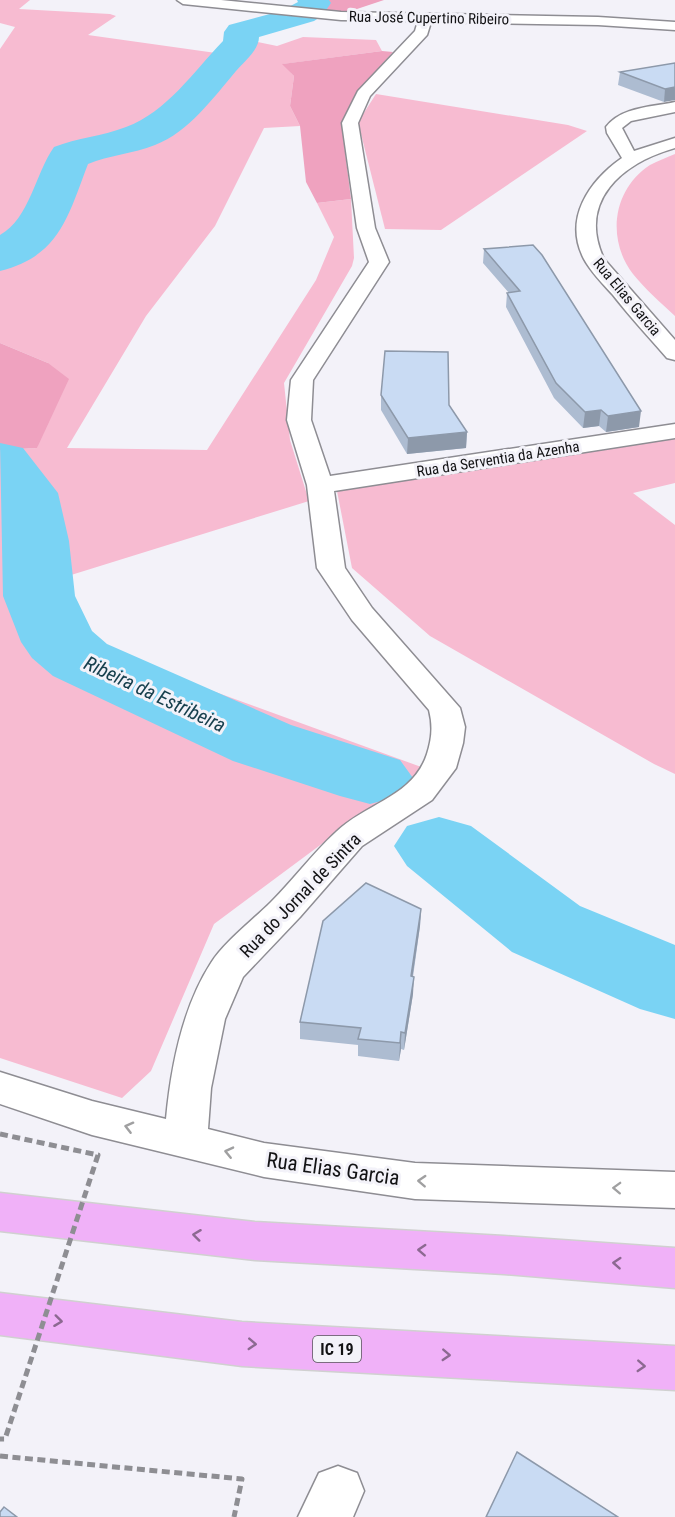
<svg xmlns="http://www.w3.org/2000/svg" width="675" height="1517" font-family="'Roboto Condensed',sans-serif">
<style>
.green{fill:#f7bbd1}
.forest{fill:#efa2bf}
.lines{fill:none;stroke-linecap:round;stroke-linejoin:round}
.river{fill:#7ad3f4;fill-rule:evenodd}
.minor-casing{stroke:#8e8d93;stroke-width:3}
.highway-casing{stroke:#d0d0d0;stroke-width:3}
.path{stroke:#8e8e93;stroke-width:5;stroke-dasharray:8 4.5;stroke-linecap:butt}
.minor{fill:#fff;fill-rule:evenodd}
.highway{fill:#f0b1f8;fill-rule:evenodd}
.path-bridge{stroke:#8e8e93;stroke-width:5;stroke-dasharray:8 4.5;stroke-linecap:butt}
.wall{fill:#adbcd1}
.shaded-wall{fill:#8d99aa}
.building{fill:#c9dbf3;stroke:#8d99aa;stroke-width:1.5}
.oneway{stroke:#a0a0a1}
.oneway2{stroke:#8c6991}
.labels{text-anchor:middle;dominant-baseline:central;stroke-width:6;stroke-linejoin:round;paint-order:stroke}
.far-street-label{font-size:15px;fill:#121214;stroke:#f3f2f9}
.shield{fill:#f3f2f9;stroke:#565559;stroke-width:1.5}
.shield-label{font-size:16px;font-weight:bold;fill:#121214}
.street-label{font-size:18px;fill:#121214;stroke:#f3f2f9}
.water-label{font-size:20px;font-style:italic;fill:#18404e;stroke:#f3f2f9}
.near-street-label{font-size:21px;fill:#121214;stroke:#f3f2f9}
</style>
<rect width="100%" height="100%" fill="#f3f2f9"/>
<g class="green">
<path d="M0,0H30L19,9L110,14L116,16L88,35L216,53L248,26L295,15L315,17L260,28L248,40L277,46L303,37L376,40L382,51L283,64L294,76L290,106L300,126L264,128L215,226L146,316L67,448L207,450L316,280L334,237L317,203L351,199L354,258L352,266L284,383L290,440L309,501L55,580L73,629L103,651L424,768L214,924L151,1071L122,1098L0,1058V450L37,448L48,363L0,343V49L15,27L0,23Z"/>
<path d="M376,94L568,125L587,131L441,230L385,229L358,122Z"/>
<path d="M675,154V316C661,303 645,289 633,274C606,239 613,189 650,165C658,161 667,157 675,154Z"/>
<path d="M675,435V483L633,493L675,525V774L654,764L430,636L352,568L337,491Z"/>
</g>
<g class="forest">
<path d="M303,0H384L345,13L303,9L305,3Z"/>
<path d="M382,51L393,52C374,74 348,98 342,128L351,199L317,203L306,182L300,126L290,106L294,76L282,64Z"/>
<path d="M0,343L48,363L69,379L37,448L0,450Z"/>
</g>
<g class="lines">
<g class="river">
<path d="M297,0H329L331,3L322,16L314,21L259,37C259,50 244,62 236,71C213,98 189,132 155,145C133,154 109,155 88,164C68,216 60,256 0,271V235C30,218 35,174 54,147C77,138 103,136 126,127C167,112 194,71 223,41L224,32L229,25L281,11L298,2Z"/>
<path d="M0,443L23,448L58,493L69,541L75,596L92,631L107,644L291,725L400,760L413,778L400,796L370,804L340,796L233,761L53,676L32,658L21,642L3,596Z"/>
<path d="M439,817L471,826L580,906L675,945V1019L640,1009L512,952L407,866L394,846L407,826Z"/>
</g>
<g class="minor-casing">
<g id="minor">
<path d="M177,0H221L341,12L598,17L675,22V30L598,25L431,22L427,35L370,96L358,123L375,228L389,262L313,380L311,420L330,476L675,424V438L334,491L345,568L372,608L460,708L465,727L463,743L456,768L432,800L362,846L300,917L243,977L225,1019L211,1088L208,1129L264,1143L415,1163L675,1172V1208L415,1199L264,1177L92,1135L0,1104V1072L92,1101L166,1119C171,1067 182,1008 211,963C223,943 254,919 271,902C294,879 313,853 336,832C366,803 413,797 427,754C432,738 433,726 429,710L352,620L317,568L307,485L287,420L291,380L369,262L357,228L342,123L358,91L415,31L418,21L341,20L183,4Z"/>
<path d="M675,102V112L631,121L622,128L634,151L675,138V148C622,163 577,201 604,259L675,340V360L667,358C649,337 630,317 613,295C603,284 591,272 584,259C563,219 589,181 622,158L607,133L606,127C621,107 652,107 675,102Z"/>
<path d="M338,1466L357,1473L364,1491L353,1517H298L319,1473Z"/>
</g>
</g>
<g class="highway-casing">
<g id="highway">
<path d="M0,1193L255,1222L504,1236L675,1248V1288L504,1274L255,1260L0,1231Z"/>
<path d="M0,1293L242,1322L675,1346V1390L242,1366L0,1335Z"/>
</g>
</g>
<path class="path" d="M0,1456L242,1479L234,1517"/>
<use href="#minor" class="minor"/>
<use href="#highway" class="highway"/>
<path class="path-bridge" d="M0,1134L98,1155L5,1439H0"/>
</g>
<g class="wall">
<path d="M675,63L664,102L618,85L620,72Z"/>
<path d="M484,249L639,427L606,432L599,426L583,428L554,398L506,307L507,293H509L483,263Z"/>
<path d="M381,395L449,405L467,432L466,448L407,454L381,410Z"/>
<path d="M421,909L420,926L413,977V994L404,1050L401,1049L399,1061L358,1056V1045L300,1039V1022Z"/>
</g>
<g class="shaded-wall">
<path d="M675,87V100L664,102L665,89Z"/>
<path d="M601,410L599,426L583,428L585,412Z"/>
<path d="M641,411L639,427L606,432L608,416Z"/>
<path d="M467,432L466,448L407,454L408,438Z"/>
<path d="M421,909L420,926L410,993L411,976Z"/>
<path d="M414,977L413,994L404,1050L405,1033Z"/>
<path d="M401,1032V1049L399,1061L400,1043Z"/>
</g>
<g class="building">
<path d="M675,63V87L665,89L620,72Z"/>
<path d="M533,245L542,255L641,411L608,416L601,410L585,412L556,383L507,293L520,291L484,249Z"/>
<path d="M385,351L448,352L449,405L467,432L408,438L381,395Z"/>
<path d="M366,883L421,909L411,976L414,977L405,1033L401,1032L400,1043L358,1039L361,1028L300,1022L323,921Z"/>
<path d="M517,1452L618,1517H486Z"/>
<path d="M4,1507L17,1517H0V1512Z"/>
</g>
<defs><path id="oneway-chevron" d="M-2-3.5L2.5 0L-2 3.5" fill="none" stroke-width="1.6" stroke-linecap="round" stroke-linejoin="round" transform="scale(1.5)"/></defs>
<g class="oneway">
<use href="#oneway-chevron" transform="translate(129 1127) rotate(-166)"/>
<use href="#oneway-chevron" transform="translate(229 1152) rotate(-167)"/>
<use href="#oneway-chevron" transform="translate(422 1181) rotate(-177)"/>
<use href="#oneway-chevron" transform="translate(617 1188) rotate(-178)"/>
</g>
<g class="oneway2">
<use href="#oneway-chevron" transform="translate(197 1235) rotate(-173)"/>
<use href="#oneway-chevron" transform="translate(422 1250) rotate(-177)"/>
<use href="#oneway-chevron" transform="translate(617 1263) rotate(-176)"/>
<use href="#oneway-chevron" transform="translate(58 1321) rotate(7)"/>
<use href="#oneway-chevron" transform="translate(252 1344) rotate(3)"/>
<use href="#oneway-chevron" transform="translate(446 1355) rotate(3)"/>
<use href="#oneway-chevron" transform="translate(641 1366) rotate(3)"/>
</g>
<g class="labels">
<g class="far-street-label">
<text transform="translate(429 18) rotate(1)">Rua José Cupertino Ribeiro</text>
<text transform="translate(627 297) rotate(50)">Rua Elias Garcia</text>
<text transform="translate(498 459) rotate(-9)">Rua da Serventia da Azenha</text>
</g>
<rect class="shield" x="313" y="1336" width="48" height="26" rx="4.5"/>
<g class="shield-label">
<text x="337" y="1349">IC 19</text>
</g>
<g class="street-label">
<text transform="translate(300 895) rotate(-46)">Rua do Jornal de Sintra</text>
</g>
<g class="water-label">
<text transform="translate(155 694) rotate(25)">Ribeira da Estribeira</text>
</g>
<g class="near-street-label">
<text transform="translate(333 1169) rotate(8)">Rua Elias Garcia</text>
</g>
</g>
</svg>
